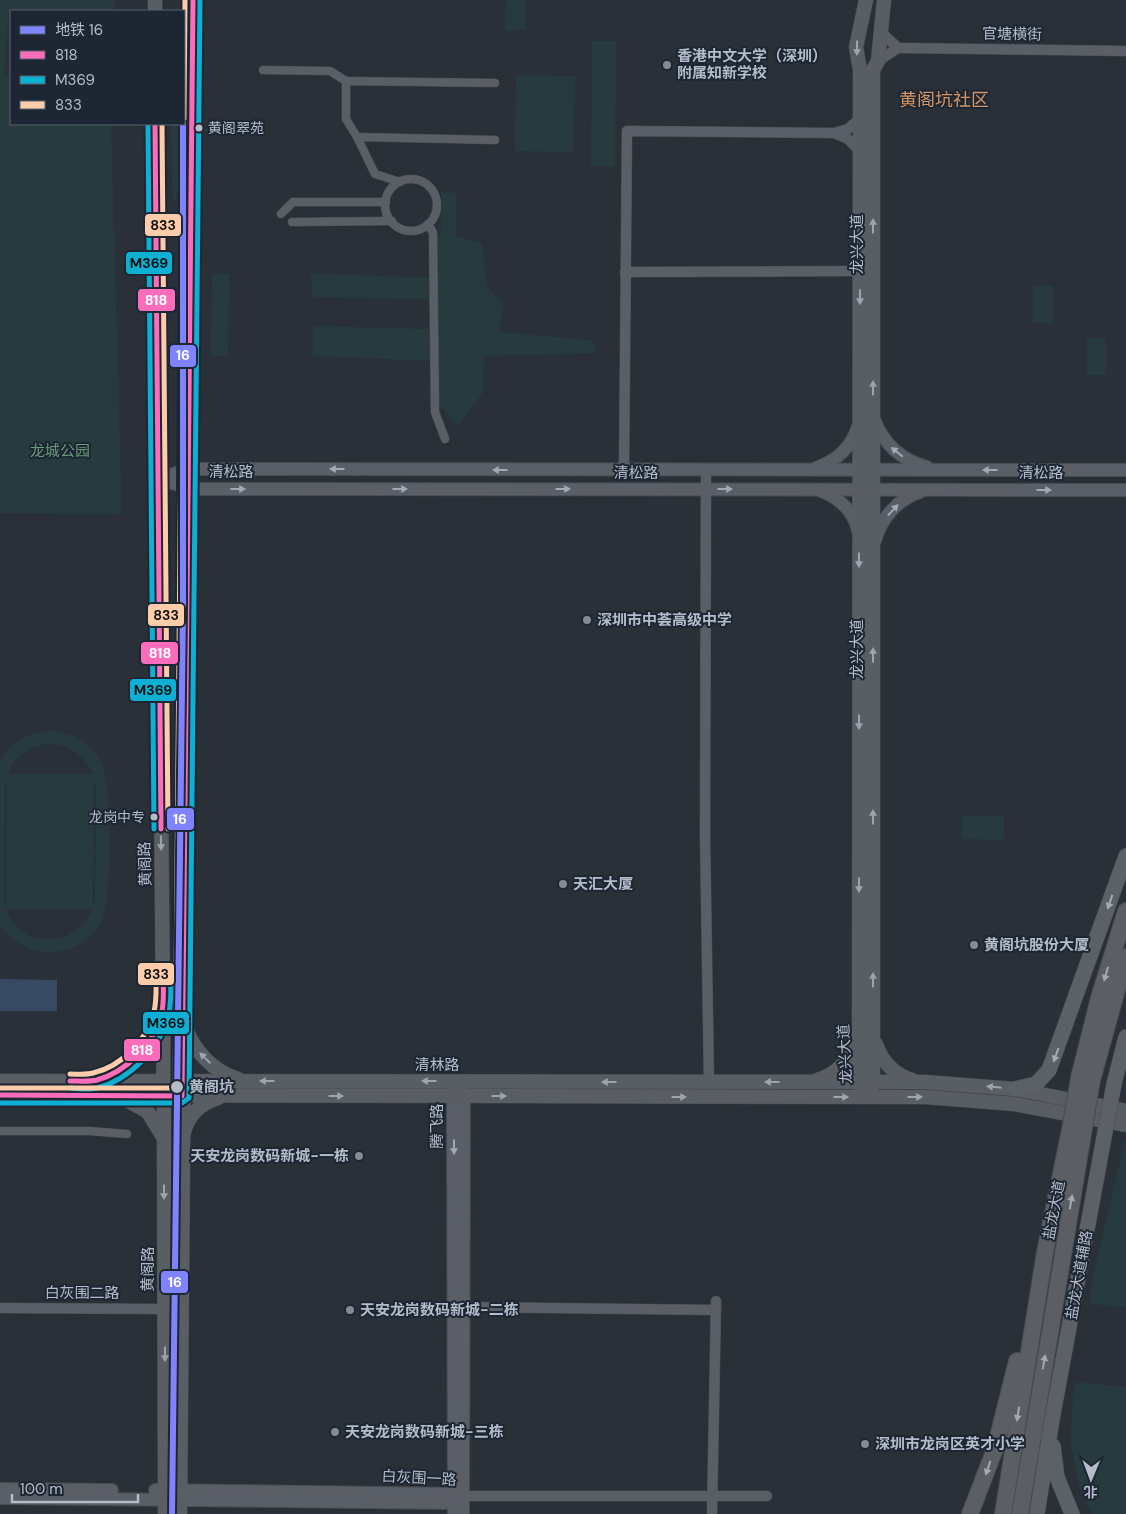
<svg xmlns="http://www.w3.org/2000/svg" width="1126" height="1514" font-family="'DM Sans','Noto Sans SC',sans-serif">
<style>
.green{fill:#273a3e;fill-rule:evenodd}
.water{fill:#384963}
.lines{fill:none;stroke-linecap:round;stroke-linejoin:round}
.pedestrian-casing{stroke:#484c53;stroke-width:9}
.minor-casing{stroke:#484c53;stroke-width:11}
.tertiary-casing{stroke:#484c53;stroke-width:14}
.secondary-casing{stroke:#484c53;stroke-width:15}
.primary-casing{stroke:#484c55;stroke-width:16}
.trunk-casing{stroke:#474c53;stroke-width:18}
.pedestrian{stroke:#5a5e66;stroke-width:8}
.minor{stroke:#5a5e66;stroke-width:10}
.tertiary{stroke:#5a5e66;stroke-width:12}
.secondary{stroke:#595d64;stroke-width:14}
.primary{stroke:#5c6168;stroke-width:15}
.trunk{stroke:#5b5f64;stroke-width:16}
.primary-bridge-casing{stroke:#484c55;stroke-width:16;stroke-linecap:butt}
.trunk-bridge-casing{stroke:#474c53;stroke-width:18;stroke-linecap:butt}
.primary-bridge{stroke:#5c6168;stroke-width:15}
.trunk-bridge{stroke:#5b5f64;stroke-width:16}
.bus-1-casing{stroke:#1d2633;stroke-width:9}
.bus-2-casing{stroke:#1d2633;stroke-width:9}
.bus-3-casing{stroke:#1d2633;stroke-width:9}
.bus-1{stroke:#fb6dba;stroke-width:5}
.bus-2{stroke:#0dafd3;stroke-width:5}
.bus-3{stroke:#fca;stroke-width:5}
.metro-1-casing{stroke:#1d2633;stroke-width:10}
.metro-1{stroke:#8083ff;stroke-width:6}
.oneway{fill:#9da4b0}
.oneway2{fill:#a2a9b5}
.oneway3{fill:#a2aab6}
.poi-dot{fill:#848b96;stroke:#1d2633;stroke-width:2}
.bus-dot{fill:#b4bcc9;stroke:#1d2633;stroke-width:2}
.labels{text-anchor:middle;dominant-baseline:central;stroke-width:4;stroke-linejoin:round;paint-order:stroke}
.bus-label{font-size:14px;fill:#b4bcc9;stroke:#1d2633;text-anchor:start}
.street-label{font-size:15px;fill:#b4bcc9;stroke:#1d2633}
.poi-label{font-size:15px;font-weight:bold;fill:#b4bcc9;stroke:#1d2633;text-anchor:start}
.park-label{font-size:15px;fill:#6b9a76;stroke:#1d2633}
.stop-label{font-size:15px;font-weight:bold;fill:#b4bcc9;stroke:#1d2633;text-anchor:start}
.quarter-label{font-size:18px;fill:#d59563;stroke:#1d2633}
.line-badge{stroke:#1d2633;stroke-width:2}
.badge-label{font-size:14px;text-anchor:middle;font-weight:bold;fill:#fff}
.pale-badge-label{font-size:14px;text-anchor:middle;font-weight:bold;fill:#111}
</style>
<rect width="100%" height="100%" fill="#2a3038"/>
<g class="green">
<path d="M0,0H114V11H11L8,14L4,75L11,76V124H111L122,514L0,513Z"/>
<path d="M506,0H526L525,30H505Z"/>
<path d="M592,41H616L615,166H591Z"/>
<path d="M516,75L575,76L573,152L515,151Z"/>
<path d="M171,124H180V180L175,202L172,189Z"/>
<path d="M442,192L456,193V236L482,243L486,285L503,304L499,332L592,340L596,353L484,356L483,392L458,426L429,394L433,361L313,356V326L429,329L430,299L313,297L310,273L432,278V241L441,233Z"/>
<path d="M212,274H229L228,356H211Z"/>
<rect x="1033" y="286" width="20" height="37"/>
<path d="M1086,338H1106V375H1087Z"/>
<path d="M55,731C75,734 92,744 101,761C113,782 112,901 101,922C79,962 24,961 0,925V760C13,740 32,731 55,731ZM47,744C68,744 85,754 93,774H8C14,756 28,747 47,744ZM7,777L6,906V907L4,894L5,789ZM94,777L96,789L95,895L93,907ZM6,909L92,910C76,948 22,950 6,909Z"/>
<path d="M962,816H1004V840L962,839Z"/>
<path d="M1126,1137V1307L1090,1304L1092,1280Z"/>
<path d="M1075,1382L1126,1387V1514H1092L1079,1486L1070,1440Z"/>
</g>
<path class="water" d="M0,979L57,980V1011H0Z"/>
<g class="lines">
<g class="pedestrian-casing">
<g id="pedestrian">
<path d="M263,70L330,71L346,81"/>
<path d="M357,137L346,119V81L495,83"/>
<circle cx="411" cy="205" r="26"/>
<path d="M400,182L375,174L357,137L495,140"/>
<path d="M281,214L293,202H386"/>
<path d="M292,222L392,221"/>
<path d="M428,224L433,233L435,412L445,439"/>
<path d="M0,1131H90L127,1134"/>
</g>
</g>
<g class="minor-casing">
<g id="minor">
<path d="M898,48L1126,51"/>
<path d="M878,61L898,48L881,32"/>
<path d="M834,133L848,139L860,151"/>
<path d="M625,272L860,271"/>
<path d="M624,470L627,131L834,133L848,129L859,119"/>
<path d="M706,470L705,835L709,1082"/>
<path d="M457,1307L716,1310"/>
<path d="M0,1308L165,1309"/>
<path d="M463,1496H767"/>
<path d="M712,1514L716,1301"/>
</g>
</g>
<g class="tertiary-casing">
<g id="tertiary">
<path d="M874,419C883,443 901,460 927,467"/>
<path d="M816,468C836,461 852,447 858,426"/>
<path d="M158,479L189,469L1126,470"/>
<path d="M158,479L189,488L198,489L1126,490"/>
<path d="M821,491C840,498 854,512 858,531"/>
<path d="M875,541C881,518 898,499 920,492"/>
<path d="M461,1087L464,1096L463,1514"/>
<path d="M0,1489L112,1490"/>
<path d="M155,1490L454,1494L463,1496"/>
<path d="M0,1498L454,1503L463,1496"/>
<path d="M454,1514L453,1096L459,1082"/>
</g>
</g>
<g class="secondary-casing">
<g id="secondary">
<path d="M155,11V0"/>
<path d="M155,124L164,1124L165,1514"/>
<path d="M185,1025C192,1050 214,1072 238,1079"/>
<path d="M876,1044C882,1062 893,1074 912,1080"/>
<path d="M101,1079C128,1069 153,1043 160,1014"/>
<path d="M817,1080C836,1075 851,1059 857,1040"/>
<path d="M0,1081L925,1082L1015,1089L1126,1111"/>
<path d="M863,1090L859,1082V1064L860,70L856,47L866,0"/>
<path d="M870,1090L873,1082V70L878,61L884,0"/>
<path d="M0,1095L925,1097L1014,1104L1126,1125"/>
<path d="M123,1098L148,1112L162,1135"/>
<path d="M184,1132C189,1114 200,1104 218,1098"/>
<path d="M180,1514L193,0"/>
</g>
</g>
<g class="primary-casing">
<g id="primary">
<path d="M1114,1084L1126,1037"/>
<path d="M1015,1089L1036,1084L1049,1070L1126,856"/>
<path d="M1053,1446L1057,1477L1072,1514"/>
<path d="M1037,1514L1052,1420L1105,1132"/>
</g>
</g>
<g class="trunk-casing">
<g id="trunk">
<path d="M1079,1078L1099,998L1126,911"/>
<path d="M1092,1080L1126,957"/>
<path d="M970,1514L995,1449L1017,1361"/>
<path d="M1003,1514L1045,1252L1071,1125"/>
<path d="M1020,1514L1084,1128"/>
</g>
</g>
<use href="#pedestrian" class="pedestrian"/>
<use href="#minor" class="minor"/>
<use href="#tertiary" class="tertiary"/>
<use href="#secondary" class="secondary"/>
<use href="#primary" class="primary"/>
<use href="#trunk" class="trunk"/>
<g class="primary-bridge-casing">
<path id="primary-bridge" d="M1105,1132L1114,1084"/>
</g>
<g class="trunk-bridge-casing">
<g id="trunk-bridge">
<path d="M1071,1125L1079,1078"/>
<path d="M1084,1128L1092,1080"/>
</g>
</g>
<use href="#primary-bridge" class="primary-bridge"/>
<use href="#trunk-bridge" class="trunk-bridge"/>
<g class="bus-1-casing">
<g id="bus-1">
<path d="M155,124L161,829"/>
<path d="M70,1081C79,1081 89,1082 97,1080C126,1072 153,1045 161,1016C165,1002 163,987 163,973"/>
<path d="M0,1095L182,1096L193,0"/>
</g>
</g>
<g class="bus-2-casing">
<g id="bus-2">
<path d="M148,124L154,829"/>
<path d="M70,1088C79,1089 88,1090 97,1088C129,1080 158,1050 167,1020C172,1004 171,989 170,973"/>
<path d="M0,1103H182L189,1098L200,0"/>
</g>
</g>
<g class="bus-3-casing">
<g id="bus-3">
<path d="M162,124L168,829"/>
<path d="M70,1074C78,1074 86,1075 93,1073C121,1067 148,1039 154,1012C157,999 156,986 156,973"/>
<path d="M0,1088H175L185,0"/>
</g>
</g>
<use href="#bus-1" class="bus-1"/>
<use href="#bus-2" class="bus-2"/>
<use href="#bus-3" class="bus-3"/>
<g class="metro-1-casing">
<path id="metro-1" d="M172,1514L183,606V124"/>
</g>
<use href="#metro-1" class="metro-1"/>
</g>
<defs><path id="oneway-solid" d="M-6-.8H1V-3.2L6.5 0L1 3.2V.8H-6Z" transform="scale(1.25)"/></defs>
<g class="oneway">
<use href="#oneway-solid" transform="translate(857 48) rotate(91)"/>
<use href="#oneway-solid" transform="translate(873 226) rotate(-90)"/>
<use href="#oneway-solid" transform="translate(860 297) rotate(90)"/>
<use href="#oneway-solid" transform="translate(873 388) rotate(-90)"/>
<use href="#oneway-solid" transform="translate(859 560) rotate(90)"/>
<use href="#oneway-solid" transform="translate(873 655) rotate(-90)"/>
<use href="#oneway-solid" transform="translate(859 722) rotate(90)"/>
<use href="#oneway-solid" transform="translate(873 817) rotate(-90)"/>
<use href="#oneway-solid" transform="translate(161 843) rotate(89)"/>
<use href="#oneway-solid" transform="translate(859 885) rotate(90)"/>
<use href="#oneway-solid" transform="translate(873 980) rotate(-90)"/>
<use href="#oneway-solid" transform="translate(205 1058) rotate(-135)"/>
<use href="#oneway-solid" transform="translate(267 1081) rotate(-180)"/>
<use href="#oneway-solid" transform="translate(429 1081) rotate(-180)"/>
<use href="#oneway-solid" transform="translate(609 1082) rotate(-180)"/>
<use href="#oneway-solid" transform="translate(772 1082) rotate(-180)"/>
<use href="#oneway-solid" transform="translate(994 1087) rotate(-174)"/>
<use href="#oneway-solid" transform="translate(336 1096)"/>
<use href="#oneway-solid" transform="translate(499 1096)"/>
<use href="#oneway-solid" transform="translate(679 1097)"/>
<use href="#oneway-solid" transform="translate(841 1097)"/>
<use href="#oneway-solid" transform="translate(915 1097)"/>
<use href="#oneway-solid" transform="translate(164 1192) rotate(90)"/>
<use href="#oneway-solid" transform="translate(165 1354) rotate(90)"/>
</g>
<g class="oneway2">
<use href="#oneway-solid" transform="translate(897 452) rotate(-141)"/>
<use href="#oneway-solid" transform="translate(337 469) rotate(-180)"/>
<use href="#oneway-solid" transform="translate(500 470) rotate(-180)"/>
<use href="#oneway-solid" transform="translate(990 470) rotate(-180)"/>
<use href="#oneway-solid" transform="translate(238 489)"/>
<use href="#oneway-solid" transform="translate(400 489)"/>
<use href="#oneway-solid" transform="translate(563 489)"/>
<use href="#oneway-solid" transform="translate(725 489)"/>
<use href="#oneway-solid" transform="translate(1044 490)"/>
<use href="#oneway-solid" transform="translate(893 510) rotate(-47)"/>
<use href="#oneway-solid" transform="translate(1106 974) rotate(106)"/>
<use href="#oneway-solid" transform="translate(454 1147) rotate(90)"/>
<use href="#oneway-solid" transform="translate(1071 1202) rotate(-80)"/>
<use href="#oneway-solid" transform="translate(1044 1362) rotate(-80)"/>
<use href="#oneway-solid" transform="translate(1018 1414) rotate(99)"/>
<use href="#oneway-solid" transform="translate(988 1468) rotate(108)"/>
</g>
<g class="oneway3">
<use href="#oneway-solid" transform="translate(1110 902) rotate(109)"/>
<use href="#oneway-solid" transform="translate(1056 1055) rotate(110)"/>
</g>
<g class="poi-dot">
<circle cx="667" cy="65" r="5"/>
<circle cx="587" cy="620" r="5"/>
<circle cx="563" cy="884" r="5"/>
<circle cx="974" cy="945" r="5"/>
<circle cx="359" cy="1156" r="5"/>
<circle cx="350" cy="1310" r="5"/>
<circle cx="335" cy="1432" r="5"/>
<circle cx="865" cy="1444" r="5"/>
</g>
<g class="bus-dot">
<circle cx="199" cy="128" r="4.5"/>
<circle cx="154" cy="817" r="4.5"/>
<circle cx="177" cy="1087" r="7"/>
</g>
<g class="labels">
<g class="bus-label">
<text x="208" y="128">黄阁翠苑</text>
<text x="145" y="817" text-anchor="end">龙岗中专</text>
</g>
<g class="street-label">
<text transform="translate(1012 34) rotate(1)">官塘横街</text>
<text transform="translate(857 244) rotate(-90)">龙兴大道</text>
<text x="231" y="472">清松路</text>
<text x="636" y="473">清松路</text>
<text x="1041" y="473">清松路</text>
<text transform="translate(857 649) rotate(-90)">龙兴大道</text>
<text transform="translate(145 864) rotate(-91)">黄阁路</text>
<text transform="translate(845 1054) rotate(-93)">龙兴大道</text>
<text x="437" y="1065">清林路</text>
<text transform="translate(437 1126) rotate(-90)">腾飞路</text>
<text transform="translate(1054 1210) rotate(-79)">盐龙大道</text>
<text transform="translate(148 1269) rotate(-90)">黄阁路</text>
<text transform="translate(1079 1275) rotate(-80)">盐龙大道辅路</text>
<text x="82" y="1293">白灰围二路</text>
<text transform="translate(419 1478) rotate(3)">白灰围一路</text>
</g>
<g class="poi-label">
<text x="677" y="56">香港中文大学（深圳）<tspan x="677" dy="17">附属知新学校</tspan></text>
<text x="597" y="620">深圳市中荟高级中学</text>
<text x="573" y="884">天汇大厦</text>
<text x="984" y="945">黄阁坑股份大厦</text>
<text x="349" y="1156" text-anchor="end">天安龙岗数码新城-一栋</text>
<text x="360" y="1310">天安龙岗数码新城-二栋</text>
<text x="345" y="1432">天安龙岗数码新城-三栋</text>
<text x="875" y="1444">深圳市龙岗区英才小学</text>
</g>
<g class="park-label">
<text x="60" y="451">龙城公园</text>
</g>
<g class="stop-label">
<text x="189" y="1087">黄阁坑</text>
</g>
<g class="quarter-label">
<text x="944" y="100">黄阁坑社区</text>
</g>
</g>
<g class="line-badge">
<rect x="144" y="213" width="38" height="24" rx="5" fill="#fca"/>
<rect x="125" y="251" width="48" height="24" rx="5" fill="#0dafd3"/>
<rect x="137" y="288" width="39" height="24" rx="5" fill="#fb6dba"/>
<rect x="169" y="344" width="28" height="24" rx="5" fill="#8083ff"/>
<rect x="147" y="603" width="38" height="24" rx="5" fill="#fca"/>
<rect x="140" y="641" width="39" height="24" rx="5" fill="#fb6dba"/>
<rect x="129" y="678" width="48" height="24" rx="5" fill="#0dafd3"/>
<rect x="166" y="807" width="29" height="24" rx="5" fill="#8083ff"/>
<rect x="137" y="962" width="38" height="24" rx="5" fill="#fca"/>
<rect x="142" y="1011" width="48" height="24" rx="5" fill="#0dafd3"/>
<rect x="123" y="1038" width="38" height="24" rx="5" fill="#fb6dba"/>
<rect x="160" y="1270" width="29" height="24" rx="5" fill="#8083ff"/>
</g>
<g class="badge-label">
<text x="156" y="305">818</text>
<text x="183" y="360">16</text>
<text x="160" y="658">818</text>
<text x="180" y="824">16</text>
<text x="142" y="1055">818</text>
<text x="175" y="1287">16</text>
</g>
<g class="pale-badge-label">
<text x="163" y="230">833</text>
<text x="149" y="268">M369</text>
<text x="166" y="620">833</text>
<text x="153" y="695">M369</text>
<text x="156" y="979">833</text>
<text x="166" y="1028">M369</text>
</g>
<rect x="10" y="10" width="175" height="115" fill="#1d2633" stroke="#59626f"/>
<rect x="20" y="26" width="25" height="8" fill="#8083ff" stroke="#59626f"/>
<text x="55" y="35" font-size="15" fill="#b4bcc9">地铁 16</text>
<rect x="20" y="51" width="25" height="8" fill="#fb6dba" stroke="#59626f"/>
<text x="55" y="60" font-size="15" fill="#b4bcc9">818</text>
<rect x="20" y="76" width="25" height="8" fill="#0dafd3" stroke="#59626f"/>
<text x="55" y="85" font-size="15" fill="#b4bcc9">M369</text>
<rect x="20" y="101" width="25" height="8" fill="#ffccaa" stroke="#59626f"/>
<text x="55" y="110" font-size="15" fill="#b4bcc9">833</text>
<g transform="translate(1091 1479) rotate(181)" stroke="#1d2633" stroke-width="4" paint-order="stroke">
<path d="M0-4L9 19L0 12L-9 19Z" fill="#b4bcc9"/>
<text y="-8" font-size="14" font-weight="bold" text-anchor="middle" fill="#b4bcc9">北</text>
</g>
<path d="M12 1494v8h126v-8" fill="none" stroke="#b4bcc9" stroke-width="2.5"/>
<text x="20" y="1494" font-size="15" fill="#b4bcc9" stroke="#1d2633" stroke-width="4" paint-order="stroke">100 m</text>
</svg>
